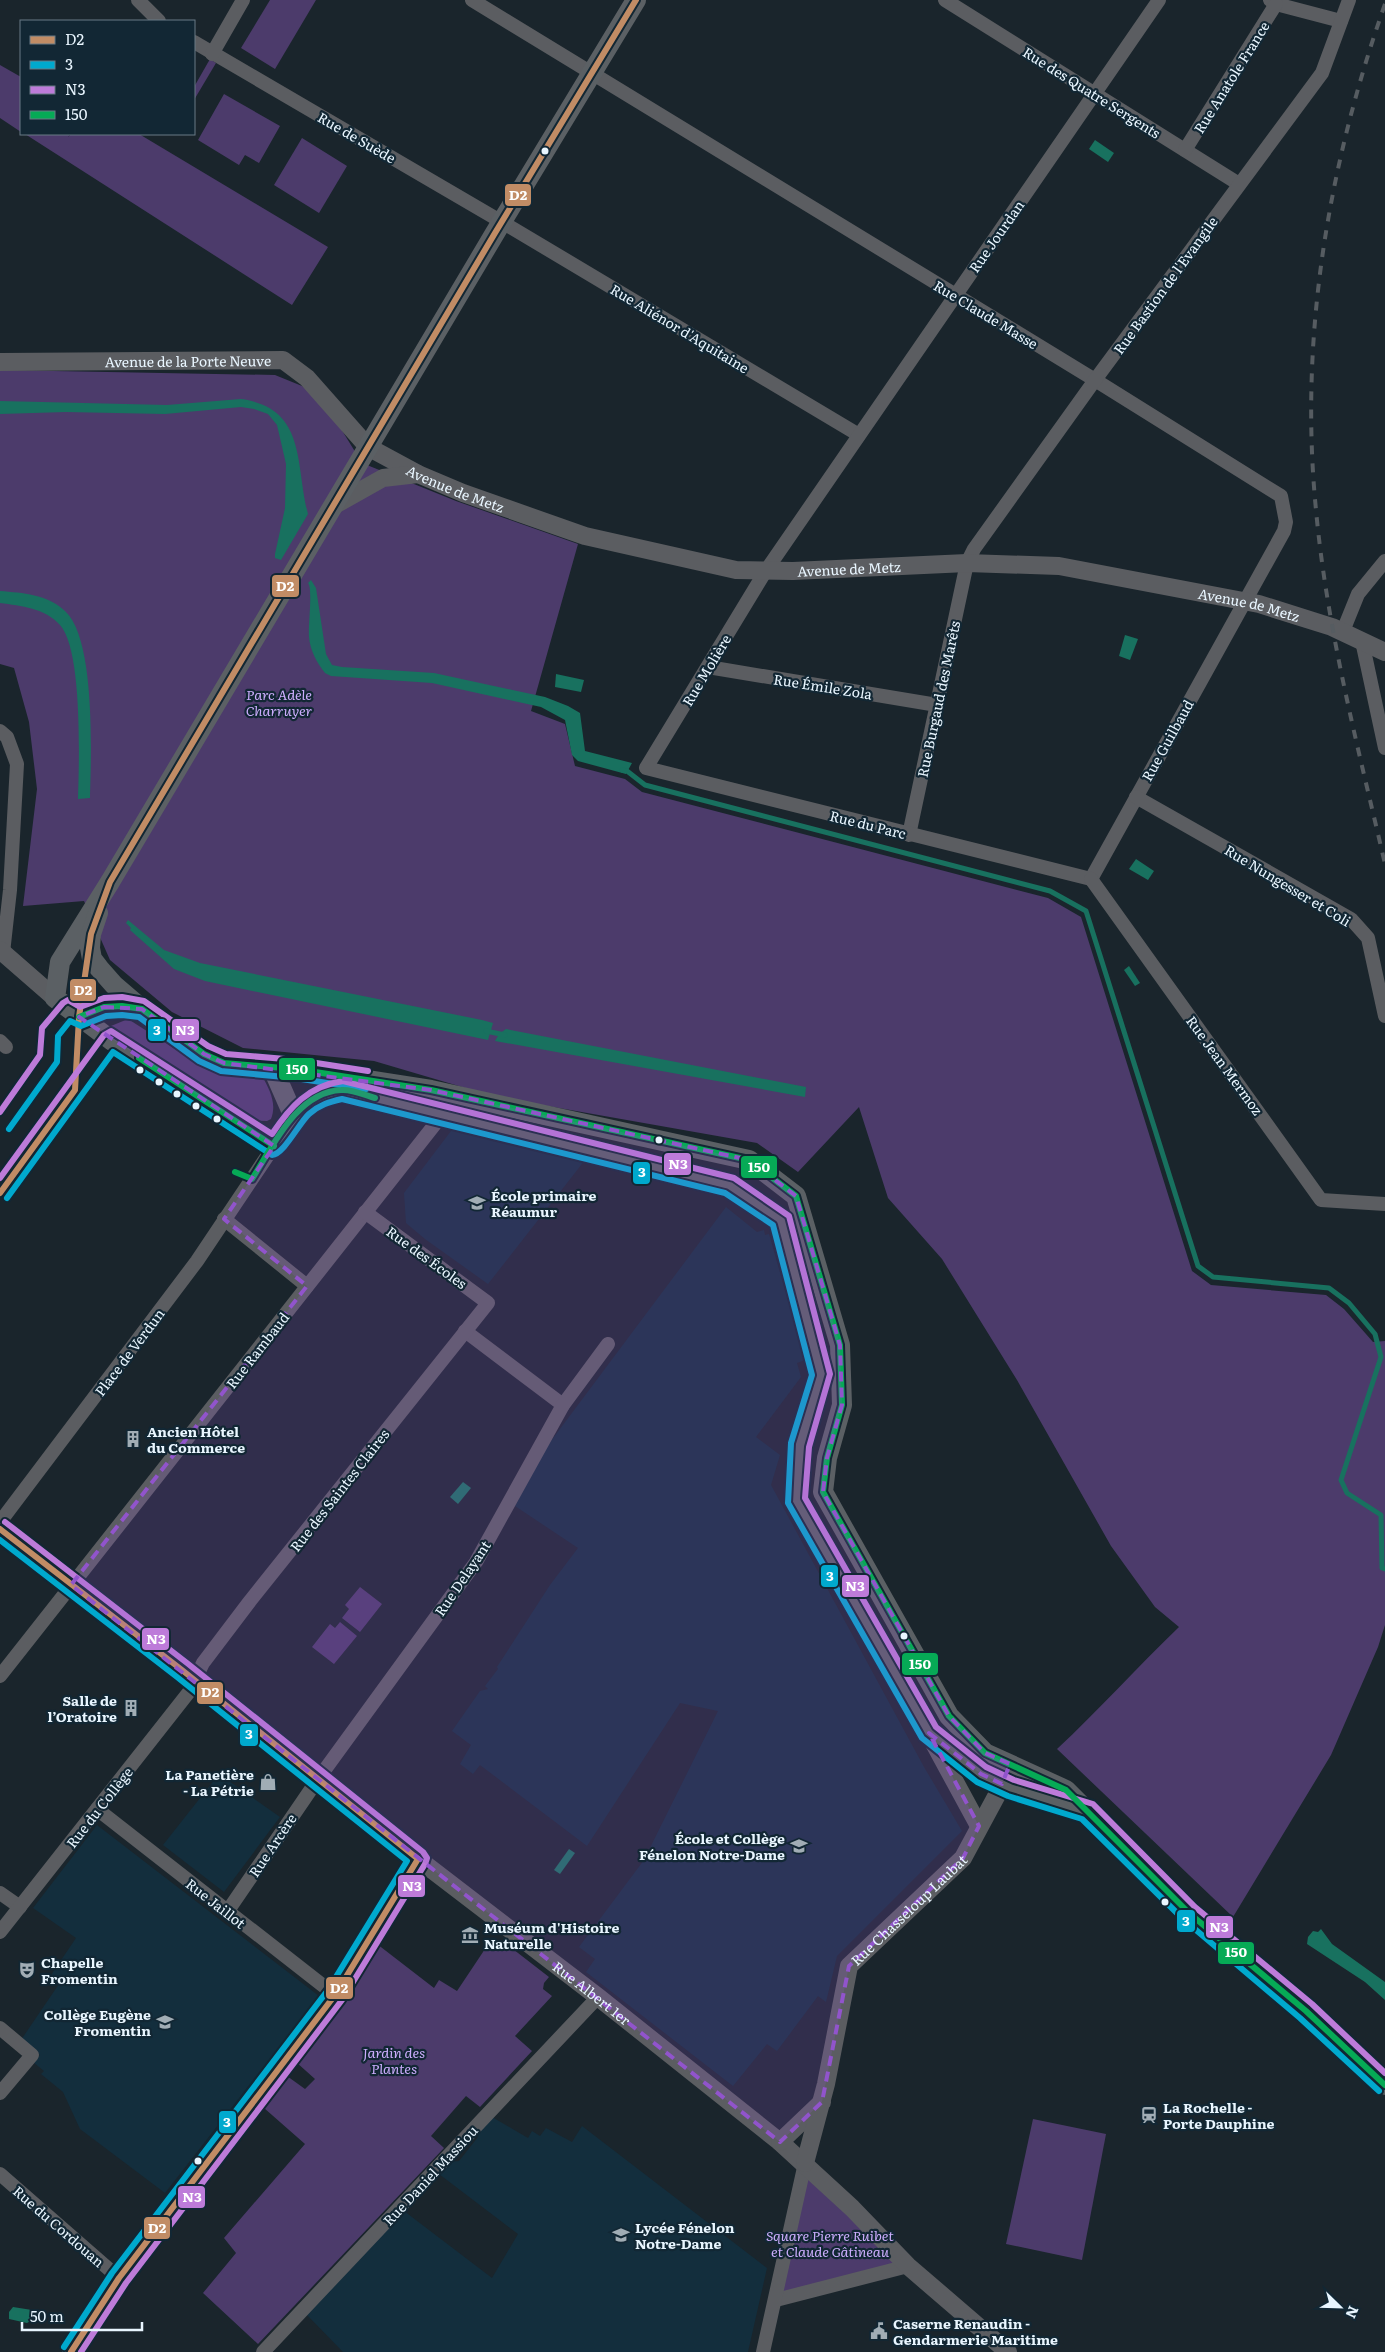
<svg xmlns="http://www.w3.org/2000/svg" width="1385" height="2352" font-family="Literata,serif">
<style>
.built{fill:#132e3d}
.green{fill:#4c3b6b}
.water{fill:#18715f}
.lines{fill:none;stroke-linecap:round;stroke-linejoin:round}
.stream{stroke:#18715f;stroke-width:5}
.minor{stroke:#5b5d61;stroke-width:14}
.tertiary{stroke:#5b5d61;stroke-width:18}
.secondary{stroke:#5b6064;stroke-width:20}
.rail{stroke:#565c61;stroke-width:4;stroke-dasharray:9 9;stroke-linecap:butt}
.bus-1-casing{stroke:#122734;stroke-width:10}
.bus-2-casing{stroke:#122734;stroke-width:10}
.bus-3-casing{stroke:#122734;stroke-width:10}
.bus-4-casing{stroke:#122734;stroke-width:10}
.bus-1{stroke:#c18c65;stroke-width:6}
.bus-2{stroke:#00a9ce;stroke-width:6}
.bus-3{stroke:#bd7bd9;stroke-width:6}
.bus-4{stroke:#06aa56;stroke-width:6}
.marked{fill:#9154cc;fill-opacity:0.2;stroke:#9154cc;stroke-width:4;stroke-dasharray:10 6;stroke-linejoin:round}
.bus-dot{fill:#e9f6ff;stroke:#122734;stroke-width:2}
.labels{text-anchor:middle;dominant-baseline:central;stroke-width:4.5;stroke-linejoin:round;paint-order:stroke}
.street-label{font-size:14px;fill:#e9f6ff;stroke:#122734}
.park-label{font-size:14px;font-style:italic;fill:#ccadfd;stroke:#122734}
.poi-label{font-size:14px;font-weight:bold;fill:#e9f6ff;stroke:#122734;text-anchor:start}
.line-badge{stroke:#122734;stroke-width:2}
.badge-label{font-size:14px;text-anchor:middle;font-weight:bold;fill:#fff}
</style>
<rect width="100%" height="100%" fill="#1a252c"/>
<g class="built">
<path d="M454,1127L585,1160L488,1284L425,1239L406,1223L404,1193Z"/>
<path d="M726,1207L757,1232L764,1230L765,1235L769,1234L805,1360L797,1363L801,1377L756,1437L780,1455L771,1485L924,1767L962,1831L837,1956L826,2002L818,1996L777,2051L767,2044L733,2086L586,1972L595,1959L579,1947L644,1860L718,1711L680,1703L587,1846L480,1765L473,1774L460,1764L471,1745L452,1731L480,1691L488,1689L485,1686L498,1669L497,1667L550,1585L578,1548L515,1506L548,1445Z"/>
<path d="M219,1774L280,1817L224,1892L163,1845Z"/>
<path d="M97,1825L319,1996L165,2193L80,2129L63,2092L41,2074L44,2071L33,2062L40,2055L21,2040L59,1984L49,1978L76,1938L33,1908Z"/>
<path d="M492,2117L528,2138L532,2131L540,2136L546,2128L572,2142L582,2126L767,2268L748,2352H343L307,2315L404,2211L492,2278L518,2234L439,2174L450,2162L459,2161L478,2137L479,2130Z"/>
</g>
<g class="green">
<path d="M270,0H316L275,69L241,48Z"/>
<path d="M210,59L216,63L194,100V87Z"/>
<path d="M0,65L21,77V132L0,118Z"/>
<path d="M224,94L280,126L259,163L245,155L239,165L198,140Z"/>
<path d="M25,134H70L68,137L71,134H139L328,247L292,305Z"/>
<path d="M302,138L347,166L319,213L274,185Z"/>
<path d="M0,370L275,375L302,386L327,406L362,463L456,501L578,544L531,711L565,724L575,766L625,779L642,792L1048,898L1081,917L1192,1271L1211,1285L1326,1295L1344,1309L1373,1342L1385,1341V1625L1378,1647L1331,1755L1233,1917L1057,1749C1099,1710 1137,1667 1179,1627L1155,1607L1111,1546L1017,1380L942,1259L888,1198L859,1107L798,1172L757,1143L496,1097L374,1061L243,1048L172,1012L110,960L84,901L23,906L37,789L29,722L14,668L0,664Z"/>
<path d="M128,1019L208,1070L262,1076C270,1090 277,1104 271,1119L267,1121L244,1120L111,1026Z"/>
<path d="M360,1587L382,1604L360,1632L342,1618L349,1609L345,1605Z"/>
<path d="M340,1622L357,1636L334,1664L312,1647L330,1624L335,1628Z"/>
<path d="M505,1943L549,1977L544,1983L543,1989L552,1996L515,2036L532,2051L480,2107L466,2096L431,2136L444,2148L258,2344L203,2293L236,2253L224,2238L305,2144L264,2108L287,2076L305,2089L315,2079L296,2062L377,1944L434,1988L439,1980L457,1991L487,1946L495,1951L500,1950Z"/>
<path d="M1033,2119L1106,2134L1082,2260L1006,2244Z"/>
<path d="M805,2163L908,2266L776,2300Z"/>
</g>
<g class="water">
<path d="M1095,140L1114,153L1108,162L1089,149Z"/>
<path d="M241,399C307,408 295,464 308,514L281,560L275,558V554L285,508L286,464L277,425L268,414L254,409L241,407L165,414L66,412L0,414V401L167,405Z"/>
<path d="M311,580L316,588L326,654L332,665L342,667L434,673L545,697L568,706L580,713L585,751L632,763L626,774L578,761L572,755L565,720L541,707L432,683L331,676L325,673C317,663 310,650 309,637C308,626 313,588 308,583Z"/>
<path d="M0,591C23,593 47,594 65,611C96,639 91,756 90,798L78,799C79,763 83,651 60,625C45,608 21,606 0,603Z"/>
<path d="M1125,635L1138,639L1130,660L1119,656Z"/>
<path d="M556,674L584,680L581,692L555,687Z"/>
<path d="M1136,859L1154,871L1148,880L1129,869Z"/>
<path d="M128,920L164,950L200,963L482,1020L493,1023L488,1040L205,981L174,969L130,930L131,928L126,923Z"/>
<path d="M1129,966L1140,983L1135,986L1124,970Z"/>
<path d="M506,1029L806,1087L805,1097L495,1041L499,1034Z"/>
<path d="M463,1482L471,1488L458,1504L450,1497Z"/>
<path d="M569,1849L575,1853L560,1874L554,1870Z"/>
<path d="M1321,1929L1332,1944L1385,1982V2000L1365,1982L1307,1944L1308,1937L1313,1931L1318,1932Z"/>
<path d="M13,2307L32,2310L34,2313L32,2320L27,2323L9,2319V2312Z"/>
</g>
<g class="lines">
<g class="stream">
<path d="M622,770L627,771L645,785L1050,891L1086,911L1198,1266L1213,1277L1329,1288L1349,1303L1375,1334L1381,1357L1341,1480L1347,1493L1381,1515L1382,1568L1385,1569"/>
<path d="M486,1031L505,1035"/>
</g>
<g class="minor">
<path d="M138,0L159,21"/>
<path d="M472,0L1095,380L1281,496L1286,522L1284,531L1091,879"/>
<path d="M945,0L1239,184"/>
<path d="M1270,0L1276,4L1341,21"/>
<path d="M194,42L502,222L859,435"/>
<path d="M212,54L243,0"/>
<path d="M1185,150L1276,4"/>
<path d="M1343,631L1358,594L1385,561"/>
<path d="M1362,641L1385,748"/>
<path d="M708,667L937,705"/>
<path d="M0,731L7,737L17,764L10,890L3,953"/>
<path d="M1136,797L1351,919L1368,938L1385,1016"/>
<path d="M909,835L967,563L974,549L1095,380L1322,73L1349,0"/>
<path d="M1091,879L646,768L765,572L1159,0"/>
<path d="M1091,879L1321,1200L1385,1204"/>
<path d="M0,1041L6,1047"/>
<path d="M224,1219L307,1286"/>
<path d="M465,1331L563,1405"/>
<path d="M0,1522L197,1261L274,1146"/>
<path d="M0,1676L443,1114"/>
<path d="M97,1809L335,1995"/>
<path d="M0,1893L20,1907"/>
<path d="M227,1912L318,1779L476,1562L563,1405L608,1344"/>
<path d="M0,1932L189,1692L203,1663L250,1601L488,1303L365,1212"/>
<path d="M0,2028L32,2055L0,2093"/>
<path d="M0,2174L119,2278"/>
<path d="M776,2300L908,2266"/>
<path d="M263,2352L598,1997"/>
<path d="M763,2352L805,2163"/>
</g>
<g class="tertiary">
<path id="s1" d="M0,362L283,360L307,378L368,447L418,474L463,493L585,536L736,570L793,571L967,563L1059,566L1259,604L1332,627L1385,652"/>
<path d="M333,506L383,478L418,474"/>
<path d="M0,950L55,998"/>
<path id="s2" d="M0,1529L182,1670L405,1849L598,1997L780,2142L852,2208L908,2266L1008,2352"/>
<path d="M929,1734L979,1826"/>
<path d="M780,2142L822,2102"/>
<path id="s3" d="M805,2163L826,2084L849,1966L963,1858L998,1793L1007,1771"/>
<path d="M71,2352L119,2278L335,1995L418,1859"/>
</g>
<g class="secondary">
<path d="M636,0L495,233L110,882L60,962L55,998L111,1040L274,1146C294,1117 305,1095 342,1090L729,1185L781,1220L821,1375L800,1445L796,1500L929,1733L981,1774L1011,1788L1087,1811"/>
<path d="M98,913L91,934L90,948L92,959L99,968L114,985L142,1009L204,1054L224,1063L296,1069L431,1090L749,1160L796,1196L840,1345L842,1405L827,1458L823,1492L949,1716L985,1753L1066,1790L1189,1913L1306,2011L1385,2085"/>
<path d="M79,1017C105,1006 113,1005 142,1009"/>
<path d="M273,1069L294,1117"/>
</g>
<path class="rail" d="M1385,4C1328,166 1299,338 1316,510C1327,630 1358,747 1385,864"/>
<g class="bus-1-casing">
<g id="bus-1">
<path d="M0,1193L75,1090L79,1017L91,934L110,882L495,233L636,0"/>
<path d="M0,1529L182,1670L418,1859"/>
<path d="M71,2352L119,2278L335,1995L418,1859"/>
</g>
</g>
<g class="bus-2-casing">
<g id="bus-2">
<path d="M9,1129L57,1062L58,1036L70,1021L81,1026L106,1016L122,1015L139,1017L199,1061L221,1071L295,1078L366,1089"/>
<path d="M7,1198L113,1052L272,1155C284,1154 299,1123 309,1114C319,1105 329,1102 342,1099L725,1193L773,1225L812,1375L791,1443L788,1503L922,1738L977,1782L1008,1796L1082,1819L1183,1919L1300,2018L1379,2091"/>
<path d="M0,1540L177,1677L407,1861L328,1990L112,2273L64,2347"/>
</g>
</g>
<g class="bus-3-casing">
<g id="bus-3">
<path d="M0,1112L40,1055L42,1028L63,1003L68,1000L80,1007L104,998L122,997L144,1001L208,1046L226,1054L297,1060L368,1071"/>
<path d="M0,1178L104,1035L111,1031L272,1134C290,1107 308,1086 343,1081L734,1178L789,1216L830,1374L809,1447L805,1498L936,1727L986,1767L1014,1780L1093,1804L1195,1907L1312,2004L1385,2073"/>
<path d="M5,1522L187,1663L423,1852L427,1858L425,1864L342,2000L126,2283L81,2352"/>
</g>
</g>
<g class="bus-4-casing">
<g id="bus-4">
<path d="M79,1017L104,1007L122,1006L142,1009L204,1054L224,1063L296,1069L431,1090L749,1160L796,1196L840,1345L842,1405L827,1458L823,1492L949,1716L985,1753L1066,1790L1189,1913L1306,2011L1385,2085"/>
<path d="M139,1058L274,1146"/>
<path d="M235,1172L252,1179C273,1146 297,1092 341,1090C353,1089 364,1095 375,1098"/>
</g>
</g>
<use href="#bus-1" class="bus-1"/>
<use href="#bus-2" class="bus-2"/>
<use href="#bus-3" class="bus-3"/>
<use href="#bus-4" class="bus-4"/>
</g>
<path class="marked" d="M104,1007L142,1009L204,1054L224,1063L431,1090L749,1160L796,1196L840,1345L842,1405L827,1458L823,1492L949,1716L985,1753L1010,1764L1002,1784L981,1774L929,1733L979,1826L963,1858L849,1966L822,2102L780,2142L71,1585L307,1286L224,1219L274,1146L79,1017Z"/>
<defs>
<g id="school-bare" transform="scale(1.35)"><path d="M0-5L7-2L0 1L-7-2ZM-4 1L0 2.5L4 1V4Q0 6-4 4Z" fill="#a1adb5" stroke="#122734" stroke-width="2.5" paint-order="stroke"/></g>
<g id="building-bare" transform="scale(1.35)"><path d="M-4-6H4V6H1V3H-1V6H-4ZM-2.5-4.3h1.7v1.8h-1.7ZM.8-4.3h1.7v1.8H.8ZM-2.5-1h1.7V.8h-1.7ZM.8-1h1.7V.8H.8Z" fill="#a1adb5" stroke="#122734" stroke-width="2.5" paint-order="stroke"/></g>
<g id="shop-bare" transform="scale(1.35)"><path d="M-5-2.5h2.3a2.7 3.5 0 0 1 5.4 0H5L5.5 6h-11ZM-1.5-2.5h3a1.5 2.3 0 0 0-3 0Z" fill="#a1adb5" stroke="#122734" stroke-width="2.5" paint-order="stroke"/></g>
<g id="museum-bare" transform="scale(1.35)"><path d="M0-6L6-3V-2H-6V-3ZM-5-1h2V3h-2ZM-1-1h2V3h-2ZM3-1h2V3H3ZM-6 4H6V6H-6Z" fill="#a1adb5" stroke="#122734" stroke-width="2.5" paint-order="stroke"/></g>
<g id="theatre-bare" transform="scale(1.35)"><path d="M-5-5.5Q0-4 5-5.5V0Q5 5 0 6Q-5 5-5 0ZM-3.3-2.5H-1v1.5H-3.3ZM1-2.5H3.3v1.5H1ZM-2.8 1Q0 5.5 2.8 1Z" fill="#a1adb5" stroke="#122734" stroke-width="2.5" paint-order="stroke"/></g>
<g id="station-bare" transform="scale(1.35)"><path d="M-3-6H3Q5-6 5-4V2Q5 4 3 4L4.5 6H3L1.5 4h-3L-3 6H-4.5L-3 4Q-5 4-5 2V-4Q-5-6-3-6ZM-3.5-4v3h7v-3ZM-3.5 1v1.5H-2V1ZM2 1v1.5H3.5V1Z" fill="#a1adb5" stroke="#122734" stroke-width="2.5" paint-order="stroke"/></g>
<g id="civic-bare" transform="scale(1.35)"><path d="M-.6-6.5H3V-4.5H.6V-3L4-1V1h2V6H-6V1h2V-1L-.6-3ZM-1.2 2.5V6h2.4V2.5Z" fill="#a1adb5" stroke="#122734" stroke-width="2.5" paint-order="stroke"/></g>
</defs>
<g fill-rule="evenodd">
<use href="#school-bare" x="477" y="1203"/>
<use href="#building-bare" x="133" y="1439"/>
<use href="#building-bare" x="131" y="1708"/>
<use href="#shop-bare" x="268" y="1782"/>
<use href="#school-bare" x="799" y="1846"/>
<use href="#museum-bare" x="470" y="1935"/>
<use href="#theatre-bare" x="27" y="1970"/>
<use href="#school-bare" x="165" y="2022"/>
<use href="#station-bare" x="1149" y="2115"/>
<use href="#school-bare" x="621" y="2235"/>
<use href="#civic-bare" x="879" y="2331"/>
</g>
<g class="bus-dot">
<circle cx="545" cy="151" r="4.5"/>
<circle cx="140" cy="1070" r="4.5"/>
<circle cx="159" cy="1082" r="4.5"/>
<circle cx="177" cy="1094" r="4.5"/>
<circle cx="196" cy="1106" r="4.5"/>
<circle cx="217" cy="1119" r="4.5"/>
<circle cx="659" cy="1140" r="4.5"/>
<circle cx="904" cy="1636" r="4.5"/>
<circle cx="1165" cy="1902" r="4.5"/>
<circle cx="198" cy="2161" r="4.5"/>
</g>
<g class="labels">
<g class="street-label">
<text transform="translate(1231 77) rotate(-58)">Rue Anatole France</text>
<text transform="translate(1092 92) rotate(32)">Rue des Quatre Sergents</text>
<text transform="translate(357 137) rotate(30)">Rue de Suède</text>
<text transform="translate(996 236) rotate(-55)">Rue Jourdan</text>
<text transform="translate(1165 285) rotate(-54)">Rue Bastion de l'Evangile</text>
<text transform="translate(986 314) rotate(31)">Rue Claude Masse</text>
<text transform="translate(680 328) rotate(31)">Rue Aliénor d'Aquitaine</text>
<text stroke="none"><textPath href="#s1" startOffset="188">Avenue de la Porte Neuve</textPath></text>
<text stroke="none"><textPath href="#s1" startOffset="502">Avenue de Metz</textPath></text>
<text stroke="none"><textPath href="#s1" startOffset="908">Avenue de Metz</textPath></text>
<text stroke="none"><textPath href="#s1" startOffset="1312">Avenue de Metz</textPath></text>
<text transform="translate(706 670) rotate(-59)">Rue Molière</text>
<text transform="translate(823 686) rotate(9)">Rue Émile Zola</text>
<text transform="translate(938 699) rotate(-78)">Rue Burgaud des Marêts</text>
<text transform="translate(1167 740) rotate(-61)">Rue Guilbaud</text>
<text transform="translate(868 824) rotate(14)">Rue du Parc</text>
<text transform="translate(1288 885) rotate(31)">Rue Nungesser et Coli</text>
<text transform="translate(1225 1065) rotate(54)">Rue Jean Mermoz</text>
<text transform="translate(427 1257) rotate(36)">Rue des Écoles</text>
<text transform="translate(257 1350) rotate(-52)">Rue Rambaud</text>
<text transform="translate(129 1352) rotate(-53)">Place de Verdun</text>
<text transform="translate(339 1490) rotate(-52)">Rue des Saintes Claires</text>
<text transform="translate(462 1578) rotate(-56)">Rue Delayant</text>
<text transform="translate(99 1807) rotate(-52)">Rue du Collège</text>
<text transform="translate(272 1845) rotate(-56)">Rue Arcère</text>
<text transform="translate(216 1903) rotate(38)">Rue Jaillot</text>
<text stroke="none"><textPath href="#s3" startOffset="284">Rue Chasseloup Laubat</textPath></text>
<text stroke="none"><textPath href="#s2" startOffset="752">Rue Albert 1er</textPath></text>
<text transform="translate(430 2175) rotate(-47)">Rue Daniel Massiou</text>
<text transform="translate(59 2226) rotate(41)">Rue du Cordouan</text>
</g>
<g class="park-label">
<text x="279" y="694">Parc Adèle<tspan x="279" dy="16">Charruyer</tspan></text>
<text x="394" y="2052">Jardin des<tspan x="394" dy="16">Plantes</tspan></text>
<text x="830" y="2235">Square Pierre Ruibet<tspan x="830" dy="16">et Claude Gâtineau</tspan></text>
</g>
<g class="poi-label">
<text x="491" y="1195">École primaire<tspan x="491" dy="16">Réaumur</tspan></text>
<text x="147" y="1431">Ancien Hôtel<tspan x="147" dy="16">du Commerce</tspan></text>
<text x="117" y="1700" text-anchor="end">Salle de<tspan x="117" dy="16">l’Oratoire</tspan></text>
<text x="254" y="1774" text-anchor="end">La Panetière<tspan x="254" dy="16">- La Pétrie</tspan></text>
<text x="785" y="1838" text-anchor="end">École et Collège<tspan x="785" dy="16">Fénelon Notre-Dame</tspan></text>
<text x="484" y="1927">Muséum d'Histoire<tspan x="484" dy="16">Naturelle</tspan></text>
<text x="41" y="1962">Chapelle<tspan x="41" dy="16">Fromentin</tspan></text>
<text x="151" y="2014" text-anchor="end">Collège Eugène<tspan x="151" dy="16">Fromentin</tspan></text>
<text x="1163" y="2107">La Rochelle -<tspan x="1163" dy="16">Porte Dauphine</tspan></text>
<text x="635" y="2227">Lycée Fénelon<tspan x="635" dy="16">Notre-Dame</tspan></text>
<text x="893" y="2323">Caserne Renaudin -<tspan x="893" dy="16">Gendarmerie Maritime</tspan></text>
</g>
</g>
<g class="line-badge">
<rect x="504" y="183" width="28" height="24" rx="5" fill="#c18c65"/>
<rect x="271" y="574" width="29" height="24" rx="5" fill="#c18c65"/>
<rect x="69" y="978" width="28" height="24" rx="5" fill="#c18c65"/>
<rect x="171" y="1018" width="29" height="24" rx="5" fill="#bd7bd9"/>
<rect x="147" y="1018" width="20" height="24" rx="5" fill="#00a9ce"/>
<rect x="278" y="1057" width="38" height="24" rx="5" fill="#06aa56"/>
<rect x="663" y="1152" width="29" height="24" rx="5" fill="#bd7bd9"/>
<rect x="740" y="1155" width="38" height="24" rx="5" fill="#06aa56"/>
<rect x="632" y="1161" width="19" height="24" rx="5" fill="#00a9ce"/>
<rect x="820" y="1564" width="19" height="24" rx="5" fill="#00a9ce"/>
<rect x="841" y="1574" width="29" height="24" rx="5" fill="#bd7bd9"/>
<rect x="141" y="1627" width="29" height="24" rx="5" fill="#bd7bd9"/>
<rect x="901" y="1652" width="38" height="24" rx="5" fill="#06aa56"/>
<rect x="196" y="1681" width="28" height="24" rx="5" fill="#c18c65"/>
<rect x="239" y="1723" width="20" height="24" rx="5" fill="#00a9ce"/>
<rect x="397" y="1874" width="29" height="24" rx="5" fill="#bd7bd9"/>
<rect x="1176" y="1909" width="20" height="24" rx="5" fill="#00a9ce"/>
<rect x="1205" y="1915" width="29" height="24" rx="5" fill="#bd7bd9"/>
<rect x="1217" y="1941" width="38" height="24" rx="5" fill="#06aa56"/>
<rect x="325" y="1976" width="29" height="24" rx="5" fill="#c18c65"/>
<rect x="218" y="2110" width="19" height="24" rx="5" fill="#00a9ce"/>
<rect x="177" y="2185" width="29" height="24" rx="5" fill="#bd7bd9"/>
<rect x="143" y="2216" width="28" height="24" rx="5" fill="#c18c65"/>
</g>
<g class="badge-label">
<text x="518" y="200">D2</text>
<text x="285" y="591">D2</text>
<text x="83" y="995">D2</text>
<text x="185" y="1035">N3</text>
<text x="157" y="1035">3</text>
<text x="297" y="1074">150</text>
<text x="678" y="1169">N3</text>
<text x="759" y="1172">150</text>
<text x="642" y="1177">3</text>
<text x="830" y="1581">3</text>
<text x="855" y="1591">N3</text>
<text x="156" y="1644">N3</text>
<text x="920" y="1669">150</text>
<text x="210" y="1697">D2</text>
<text x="249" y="1739">3</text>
<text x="412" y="1891">N3</text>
<text x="1186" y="1926">3</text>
<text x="1219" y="1932">N3</text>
<text x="1236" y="1957">150</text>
<text x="339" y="1993">D2</text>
<text x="227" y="2127">3</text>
<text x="192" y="2202">N3</text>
<text x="157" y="2233">D2</text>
</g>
<rect x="20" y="20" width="175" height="115" fill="#122734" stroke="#687a85"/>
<rect x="30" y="36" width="25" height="8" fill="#c18c65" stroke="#687a85"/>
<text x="65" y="45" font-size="15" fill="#e9f6ff">D2</text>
<rect x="30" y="61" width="25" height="8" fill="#00a9ce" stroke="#687a85"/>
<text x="65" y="70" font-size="15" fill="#e9f6ff">3</text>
<rect x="30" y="86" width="25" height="8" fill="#bd7bd9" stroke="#687a85"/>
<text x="65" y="95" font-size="15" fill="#e9f6ff">N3</text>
<rect x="30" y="111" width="25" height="8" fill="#06aa56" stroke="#687a85"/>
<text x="65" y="120" font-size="15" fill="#e9f6ff">150</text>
<g transform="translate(1340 2307) rotate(113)" stroke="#122734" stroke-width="4" paint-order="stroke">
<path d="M0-4L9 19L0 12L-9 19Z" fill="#e9f6ff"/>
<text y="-8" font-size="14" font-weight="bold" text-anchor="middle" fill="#e9f6ff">N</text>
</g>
<path d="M22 2322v8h120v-8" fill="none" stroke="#e9f6ff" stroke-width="2.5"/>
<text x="30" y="2322" font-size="15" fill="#e9f6ff" stroke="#122734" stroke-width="4" paint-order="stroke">50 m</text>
</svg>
